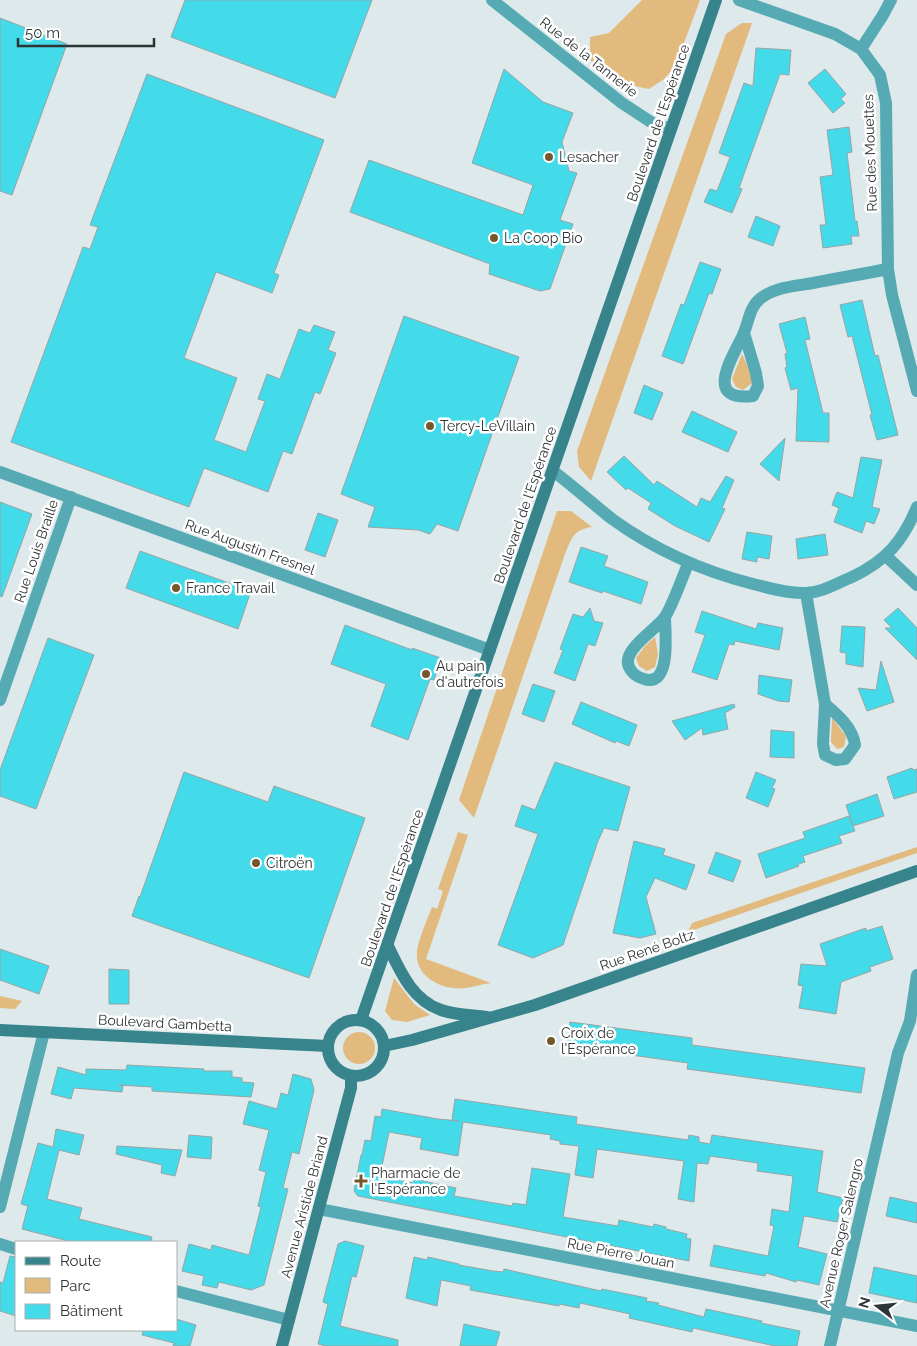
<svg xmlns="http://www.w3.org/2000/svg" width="917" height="1346" font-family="Raleway,sans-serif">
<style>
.green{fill:#e2ba7d}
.building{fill:#43daea;stroke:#99a4a5}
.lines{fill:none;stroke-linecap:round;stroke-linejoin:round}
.minor{stroke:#56aab4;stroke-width:12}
.tertiary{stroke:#56aab4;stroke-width:12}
.secondary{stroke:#38848d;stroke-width:12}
.poi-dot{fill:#74582b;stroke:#fff;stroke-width:2}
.labels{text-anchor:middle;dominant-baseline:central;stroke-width:5;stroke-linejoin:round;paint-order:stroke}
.street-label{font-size:14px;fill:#2f3434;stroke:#fff}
.poi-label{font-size:14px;fill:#2f3434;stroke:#fff;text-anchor:start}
</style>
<rect width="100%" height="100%" fill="#dde9ea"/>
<g class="green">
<path d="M642,0H700L675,67L664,79L649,89C621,84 612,77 590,60V37L609,33Z"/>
<path d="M742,23H752L591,481L579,467L577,451L726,34Z"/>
<path d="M742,354L751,373V384L743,390L736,387L732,379Z"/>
<path d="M557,511H571L592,527C573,530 572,538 565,554L474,818L459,800Z"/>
<path d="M655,637L658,654L655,667L647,671L639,666L636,658L645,646Z"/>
<path d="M832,718L846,736L844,747L837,749L831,742Z"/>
<path d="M458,832L468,835L426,959L491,983C482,984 474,987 465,988C443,991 414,977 417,951C419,938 427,920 432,907L437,909L443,891L438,889Z"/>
<path d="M917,847V853L688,932L692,923Z"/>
<path d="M394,978L414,1004L430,1015L407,1022L392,1020L385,1011Z"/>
<path d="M0,996L22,1001L15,1009L0,1008Z"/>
<circle cx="359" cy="1048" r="16"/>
</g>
<g class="building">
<path d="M185,0H372L335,98L171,37Z"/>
<path d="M0,18L67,44L12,195L0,191Z"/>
<path d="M756,48L791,50L789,75L780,74L748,163L739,188L742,189L732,213L704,202L710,189L717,191L730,157L719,153L744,83L753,86Z"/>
<path d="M504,69L543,102L573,113L562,142L569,171L577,173L560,220L573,224L550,289L540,291L489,274L490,264L350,212L369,160L523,215L533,185L472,163Z"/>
<path d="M825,69L846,94L841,99L845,103L833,113L808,83Z"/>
<path d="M147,74L324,140L274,273L279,275L272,293L216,272L184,358L237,378L214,440L246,452L265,401L258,399L267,374L280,379L299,329L310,333L314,325L335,332L328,350L336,353L320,394L315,392L292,454L283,451L268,492L204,468L189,507L11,442L83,247L90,249L98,227L90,225Z"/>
<path d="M849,127L852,152L847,153L855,221H857L859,236H851L852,244L823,248L820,225H826L820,177L833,175L827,130Z"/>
<path d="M756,216L780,226L773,246L748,237Z"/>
<path d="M700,262L721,269L712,294L709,293L683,364L662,356L681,304L684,305Z"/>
<path d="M862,300L875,356L878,355L898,435L877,440L870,415H872L852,336L848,337L840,305Z"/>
<path d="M404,316L519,357L458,531L437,524L430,534L418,530L368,527L375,507L341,494Z"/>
<path d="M805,317L810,339L805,340L823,413H829V442L796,441L798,388L791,390L785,368L787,367L785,354L787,353L779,324Z"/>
<path d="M644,385L663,393L652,420L634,413Z"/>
<path d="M692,411L737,432L728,452L682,432Z"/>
<path d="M785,438L779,481L760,464Z"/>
<path d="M624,456L654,485L657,481L697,507L701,498L710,502L726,476L734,480L722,508L725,509L709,542L675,526L648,509L651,503L628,488L626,490L607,472Z"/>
<path d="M861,457L882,460L872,507L880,509L874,524L866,521L862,533L834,522L839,508L832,505L837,492L853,498Z"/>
<path d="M0,502L32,514L2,597L0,596Z"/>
<path d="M318,513L338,520L325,557L305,550Z"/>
<path d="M747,532L772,536L769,559L757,557V562L742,559Z"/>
<path d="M825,534L828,555L798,559L796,539Z"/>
<path d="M581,547L608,556L604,566L648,582L641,604L603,591L602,593L569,582Z"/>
<path d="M140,551L251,591L238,629L126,588Z"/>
<path d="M590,608L594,621L603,623L595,646L588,644L575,681L554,673L563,650L560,649L573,614L583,617Z"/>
<path d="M898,608L917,628V660L885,628H892L884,620Z"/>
<path d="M702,611L756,629L758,623L783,628L779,650L735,641L734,645L729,644L717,680L692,672L705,635L695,632Z"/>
<path d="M345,625L412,650V648L441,658L434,680L430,679L408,740L371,726L386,684L331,664Z"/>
<path d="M842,626L865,627L863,667L846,664V653L840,652Z"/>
<path d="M48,638L94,655L36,809L0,796V770Z"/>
<path d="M881,661L894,702L867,711L858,688L876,690Z"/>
<path d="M759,675L792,680L789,702L778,701L758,694Z"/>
<path d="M533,684L555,691L544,722L522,714Z"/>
<path d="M581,702L637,725L629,746L616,741L615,743L572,724Z"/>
<path d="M734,704L735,707L725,713L728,729L703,735L702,728L685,740L672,721Z"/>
<path d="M771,730L794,732V758L770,757Z"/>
<path d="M555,762L630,787L618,831L604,828L598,841L563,945L533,958L498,945L538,834L515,826L522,805L535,810Z"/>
<path d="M912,768L913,770L917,769V792L894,799L887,777Z"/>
<path d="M184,772L268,802L274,786L365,818L309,978L132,916L139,896L140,897Z"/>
<path d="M756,772L776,780L772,788L775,789L768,807L746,798Z"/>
<path d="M877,794L884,816L853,826L846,805Z"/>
<path d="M849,816L855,831L839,836L842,843L803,856L805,862L798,864L799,866L766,878L758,854L805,838L803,832Z"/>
<path d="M634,841L665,849L663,855L695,865L686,890L655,878L646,897L656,934L640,938L613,933Z"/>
<path d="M716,852L741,861L733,882L708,873Z"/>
<path d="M882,926L893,959L870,967L871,971L841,982L836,1014L799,1008L803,986L798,985L801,964L827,966L820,944L866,928V931Z"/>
<path d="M0,949L49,966L39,994L0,980Z"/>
<path d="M109,969L129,970V1004H109Z"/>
<path d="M570,1022L692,1038V1045L865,1068L861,1093L687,1069L688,1063L567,1046Z"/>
<path d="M127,1065L204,1069V1071H232V1077L242,1078V1082L254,1083L251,1097L152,1091V1087L119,1085L123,1086L122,1092L74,1088L71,1099L51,1094L58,1067L86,1075V1069L126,1070Z"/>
<path d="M293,1074L311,1079L314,1090L299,1154L292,1152L283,1188L288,1189L264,1285L251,1290L219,1282L217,1288L202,1285L204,1276L182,1271L189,1244L211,1250L212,1245L249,1255L261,1207L258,1206L266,1172L259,1170L269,1130L243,1124L249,1101L277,1109L281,1093L288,1095Z"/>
<path d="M455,1099L577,1117L576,1124L688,1140L689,1135L699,1137V1142L710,1144L712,1135L823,1151L817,1192L843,1198L837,1222L804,1216L798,1247L827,1254L819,1285L797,1280L796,1282L766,1273L765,1276L710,1266L714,1245L768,1256L774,1226L770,1225L772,1209L789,1212L793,1176L757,1171L758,1163L710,1156L708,1164L697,1163L694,1202L678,1199L684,1161L597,1149L593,1178L575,1175L579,1146L560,1144V1141L550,1139L551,1135L463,1122L458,1156L420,1149L422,1138L389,1132L380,1176L413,1183L414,1179L456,1188L454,1196L512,1206L513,1203L526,1205L532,1168L570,1174L563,1217L618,1226L619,1220L653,1227L654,1224L666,1227V1229L687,1234L686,1238L691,1239L689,1261L358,1196L354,1191L361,1155H362L365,1140L371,1141L375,1116L381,1117L382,1109L438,1119L459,1121L452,1120Z"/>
<path d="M56,1129L84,1135L79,1155L59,1150L47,1199L82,1208L79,1219L152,1237L151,1242H72L22,1229L28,1206L21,1204L38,1143L53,1147Z"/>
<path d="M189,1135L212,1137L211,1159L187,1157Z"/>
<path d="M117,1146L182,1150L175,1176L161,1173L162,1165L116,1154Z"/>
<path d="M890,1197L917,1203V1223L886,1216Z"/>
<path d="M345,1241L364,1246L356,1277L352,1276L340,1326L398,1340V1346H326L318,1344L328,1304L323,1302L338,1244Z"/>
<path d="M10,1256L16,1257V1316L0,1311V1282L3,1283Z"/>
<path d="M414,1257L427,1260L428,1257L459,1264V1265L493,1271L503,1272L504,1269L601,1291L602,1289L647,1298L646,1301L659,1303L658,1305L704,1317L706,1309L762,1321L761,1323L800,1331L797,1346H775L693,1328L692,1332L629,1318L630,1314L580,1303L579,1308L559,1304V1306L470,1290L471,1286L441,1280L437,1306L406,1298Z"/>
<path d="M874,1267L917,1276V1303L869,1293Z"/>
<path d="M176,1319L196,1325L190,1346H173L174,1343L142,1335L143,1330H176Z"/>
<path d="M464,1324L500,1332L496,1346H460Z"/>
</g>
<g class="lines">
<g class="minor">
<path d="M492,0L622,103L654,124L671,129"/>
<path d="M739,0L835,34L861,49L880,75L886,103L888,269L892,295L917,391"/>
<path d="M861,49L883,15L891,0"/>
<path d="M744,333L756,373L758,386L753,396C703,402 732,358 743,335C749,322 749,307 761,298C775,287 796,286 813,283C838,278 863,274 888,269"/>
<path d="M553,471C573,486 592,503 612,519C655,550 702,571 753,584C770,588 788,594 805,593C822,593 837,583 852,577C886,561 903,541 917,507"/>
<path d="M886,556L917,585"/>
<path d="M806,593L825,704L823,744L825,755L836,760L845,759L855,745C853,728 838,715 825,704"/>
<path d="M665,617C665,632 672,688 644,679C637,677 632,674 629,667C621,650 656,630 665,617C673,604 682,578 688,564"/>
<path d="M0,700L71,497"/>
<path d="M0,1207L44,1032"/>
<path d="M319,1209L917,1326"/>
<path d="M0,1244L16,1249"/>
<path d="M176,1291L289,1320"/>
<path d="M830,1346L898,1053L910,1021L917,975"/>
</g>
<path class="tertiary" d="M0,472L490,650"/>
<g class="secondary">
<path d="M388,946C400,971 412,1000 441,1010C455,1015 472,1015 487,1017"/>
<circle cx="356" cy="1048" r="28"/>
<path d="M361,1020L716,0"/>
<path d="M0,1030L328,1046"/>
<path d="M384,1046L412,1040L535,1005L917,871"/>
<path d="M282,1346L351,1088V1076"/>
</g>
</g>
<g class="poi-dot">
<circle cx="549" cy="157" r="5"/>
<circle cx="494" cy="238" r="5"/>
<circle cx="430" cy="426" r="5"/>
<circle cx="176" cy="588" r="5"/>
<circle cx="426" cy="674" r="5"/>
<circle cx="256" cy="863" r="5"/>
<circle cx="551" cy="1041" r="5"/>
<path d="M358.5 1173.5h5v5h5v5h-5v5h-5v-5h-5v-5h5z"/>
</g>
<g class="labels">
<g class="street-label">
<text transform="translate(589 57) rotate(38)">Rue de la Tannerie</text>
<text transform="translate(658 123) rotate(-71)">Boulevard de l'Espérance</text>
<text transform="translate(870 153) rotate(-92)">Rue des Mouettes</text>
<text transform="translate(525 505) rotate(-71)">Boulevard de l'Espérance</text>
<text transform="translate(250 547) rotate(20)">Rue Augustin Fresnel</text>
<text transform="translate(36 551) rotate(-71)">Rue Louis Braille</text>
<text transform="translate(392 888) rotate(-71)">Boulevard de l'Espérance</text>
<text transform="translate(647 950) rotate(-19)">Rue René Boltz</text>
<text transform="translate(165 1023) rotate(3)">Boulevard Gambetta</text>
<text transform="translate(304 1207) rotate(-75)">Avenue Aristide Briand</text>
<text transform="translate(841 1233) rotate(-77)">Avenue Roger Salengro</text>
<text transform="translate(621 1253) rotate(11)">Rue Pierre Jouan</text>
</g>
<g class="poi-label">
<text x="559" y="157">Lesacher</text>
<text x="504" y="238">La Coop Bio</text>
<text x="440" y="426">Tercy-LeVillain</text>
<text x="186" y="588">France Travail</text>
<text x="436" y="666">Au pain<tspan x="436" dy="16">d'autrefois</tspan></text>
<text x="266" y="863">Citroën</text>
<text x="561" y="1033">Croix de<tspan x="561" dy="16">l'Espérance</tspan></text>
<text x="371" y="1173">Pharmacie de<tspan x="371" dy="16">l'Espérance</tspan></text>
</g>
</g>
<rect x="15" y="1241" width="162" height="90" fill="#ffffff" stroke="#acaeae"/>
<rect x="25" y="1257" width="25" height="8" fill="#38848d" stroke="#acaeae"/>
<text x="60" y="1266" font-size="15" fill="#2f3434">Route</text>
<rect x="25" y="1278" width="25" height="15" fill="#e2ba7d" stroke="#acaeae"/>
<text x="60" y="1291" font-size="15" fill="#2f3434">Parc</text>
<rect x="25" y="1304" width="25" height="15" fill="#43daea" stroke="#acaeae"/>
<text x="60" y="1316" font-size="15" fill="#2f3434">Bâtiment</text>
<g transform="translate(877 1306) rotate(286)" stroke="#ffffff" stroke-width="4" paint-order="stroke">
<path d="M0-4L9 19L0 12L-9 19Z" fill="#2f3434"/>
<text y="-8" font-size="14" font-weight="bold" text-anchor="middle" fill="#2f3434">N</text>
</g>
<path d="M18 38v8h136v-8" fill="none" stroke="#2f3434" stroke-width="2.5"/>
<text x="25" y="38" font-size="15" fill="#2f3434" stroke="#ffffff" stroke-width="4" paint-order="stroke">50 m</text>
</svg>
